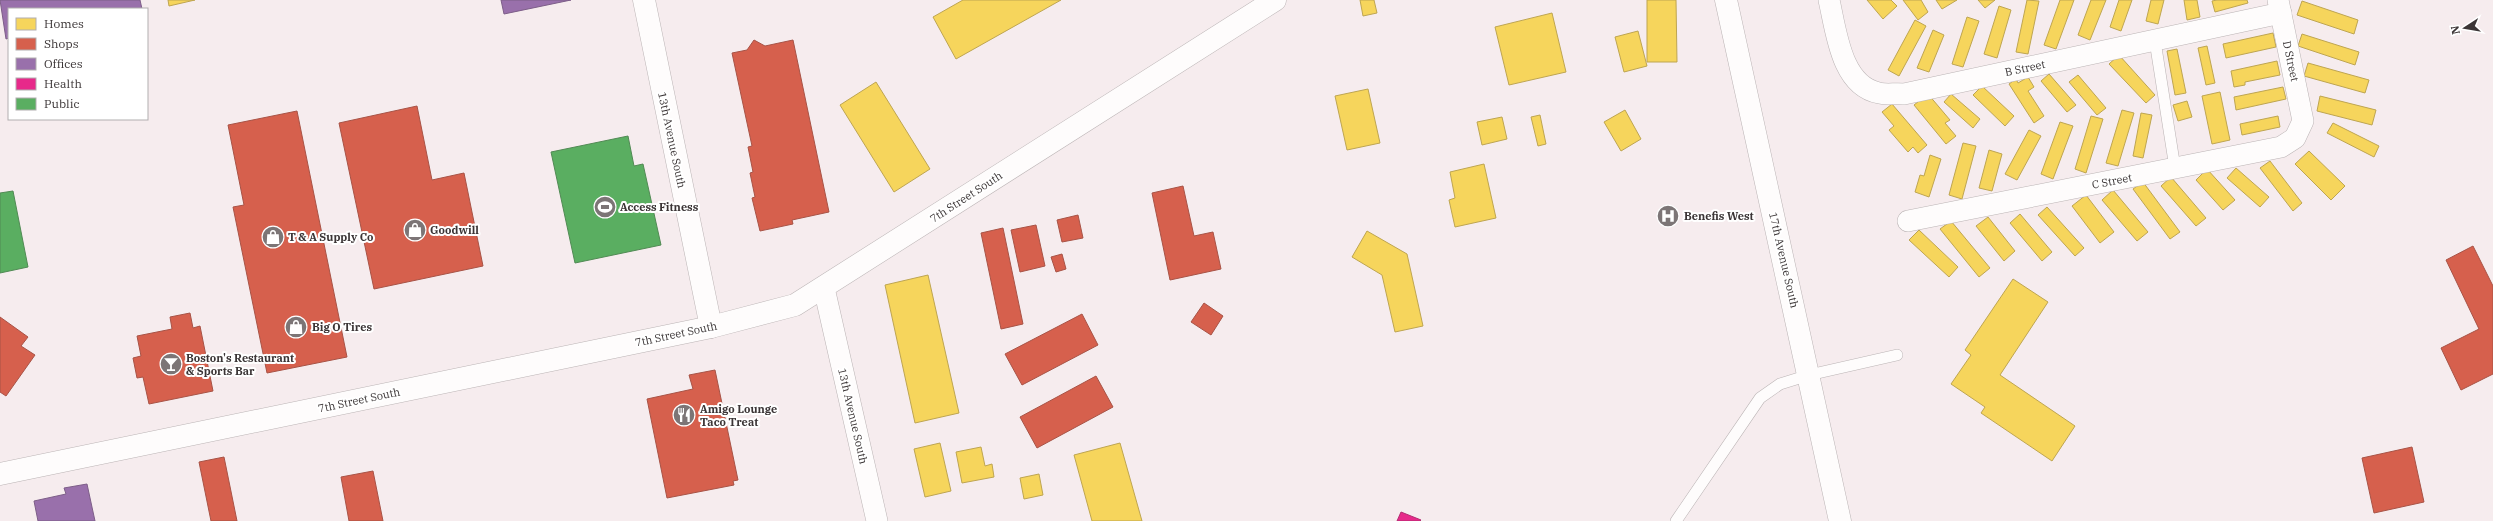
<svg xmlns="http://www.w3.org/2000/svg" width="2493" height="521" font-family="'IBM Plex Serif',serif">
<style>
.homes{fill:#f6d55c;stroke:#bea551}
.shops{fill:#d6604d;stroke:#a85346}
.offices{fill:#9970ab;stroke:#7d5e88}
.health{fill:#e7298a;stroke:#b32d71}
.public{fill:#5aae61;stroke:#518a54}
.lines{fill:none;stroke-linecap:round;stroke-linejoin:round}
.lane-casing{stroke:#bbb4b5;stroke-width:12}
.street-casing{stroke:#bbb4b5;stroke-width:22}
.secondary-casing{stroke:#bbb4b5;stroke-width:23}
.lane{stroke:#fefcfc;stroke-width:11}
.street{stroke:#fefcfc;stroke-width:21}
.secondary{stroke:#fefcfc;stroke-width:22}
.labels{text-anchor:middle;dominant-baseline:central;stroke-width:4;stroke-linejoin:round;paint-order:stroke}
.street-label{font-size:11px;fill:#3b3536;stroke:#fff}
.poi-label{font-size:11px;font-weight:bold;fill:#3b3536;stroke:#fff;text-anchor:start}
</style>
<rect width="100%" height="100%" fill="#f6ecee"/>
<g class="homes">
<path d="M168,0H195L169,6Z"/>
<path d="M963,0H1061L956,59L933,17Z"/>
<path d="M1360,0H1374L1377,13L1363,16Z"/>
<path d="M1647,0H1676L1677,62H1647Z"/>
<path d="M1867,0H1891L1897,6L1883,19Z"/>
<path d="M1903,0H1921L1928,12L1918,20Z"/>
<path d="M1936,0H1957L1942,9Z"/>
<path d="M1978,0H1995L1985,8Z"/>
<path d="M2027,0L2039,1L2028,54L2016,52Z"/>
<path d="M2060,0H2074L2056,49L2044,45Z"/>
<path d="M2091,0H2106L2090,40L2078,35Z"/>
<path d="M2119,0H2132L2121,31L2110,27Z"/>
<path d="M2151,0H2164L2158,24L2146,21Z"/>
<path d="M2184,0H2197L2200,17L2187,20Z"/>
<path d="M2217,0H2247L2248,3L2215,12L2212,1Z"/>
<path d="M2302,1L2358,20L2354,34L2297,15Z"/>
<path d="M1999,6L2011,10L1997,58L1984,54Z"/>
<path d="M1552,13L1566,72L1509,85L1495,27Z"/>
<path d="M1967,17L1979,21L1963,67L1952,64Z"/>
<path d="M1915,20L1926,26L1899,76L1888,70Z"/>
<path d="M1933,30L1944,35L1929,72L1917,68Z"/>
<path d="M1638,31L1647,66L1624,72L1615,37Z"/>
<path d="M2273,33L2276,47L2226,58L2223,44Z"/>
<path d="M2302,34L2359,52L2355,65L2298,46Z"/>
<path d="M2207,46L2215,83L2206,85L2198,48Z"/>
<path d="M2177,49L2186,93L2175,95L2167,51Z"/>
<path d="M2119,55L2155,95L2146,103L2109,64Z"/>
<path d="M2277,61L2280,75L2245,82V85L2234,87L2231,71Z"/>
<path d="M2308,63L2369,80L2365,93L2304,76Z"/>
<path d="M2049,74L2076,105L2067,112L2041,81Z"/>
<path d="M2078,75L2106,108L2097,115L2069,82Z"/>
<path d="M2028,77L2034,87L2028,91L2044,116L2034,123L2009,84L2016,79L2018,83Z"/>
<path d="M876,82L930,169L894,192L840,105Z"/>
<path d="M1982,86L2014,116L2005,126L1973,95Z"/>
<path d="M2283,87L2286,99L2236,110L2234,97Z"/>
<path d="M1368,89L1380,143L1347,150L1335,96Z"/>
<path d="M2220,92L2230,140L2212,144L2202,96Z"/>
<path d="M1928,94L1950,120L1945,123L1956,136L1946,144L1914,105Z"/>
<path d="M1951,94L1980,119L1973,128L1944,102Z"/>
<path d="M2320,96L2376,110L2372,125L2317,111Z"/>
<path d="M2187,101L2192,117L2178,121L2173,105Z"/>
<path d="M1892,104L1927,145L1918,153L1913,147L1908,152L1889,130L1894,126L1882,112Z"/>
<path d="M1625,110L1641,139L1621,151L1604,122Z"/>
<path d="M2122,110L2134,113L2118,166L2106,163Z"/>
<path d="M2141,113L2152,115L2143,158L2133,156Z"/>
<path d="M1540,115L1546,144L1538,146L1531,117Z"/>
<path d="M2091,116L2103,119L2086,173L2075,169Z"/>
<path d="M2278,116L2280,127L2242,135L2240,124Z"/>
<path d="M1502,117L1507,139L1482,145L1477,122Z"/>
<path d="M2060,122L2073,126L2053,179L2041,174Z"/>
<path d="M2333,123L2379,146L2374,157L2327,133Z"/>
<path d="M2029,130L2041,136L2017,180L2005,174Z"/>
<path d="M1963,143L1976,146L1962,199L1949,195Z"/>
<path d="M1989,150L2002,154L1992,191L1979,188Z"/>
<path d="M2309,151L2345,186L2331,200L2295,164Z"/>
<path d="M1930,155L1941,159L1929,197L1915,192L1920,175L1924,176Z"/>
<path d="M2270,161L2302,203L2293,211L2260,168Z"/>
<path d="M1484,164L1496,218L1455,227L1449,200L1455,198L1450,172Z"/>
<path d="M2236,168L2269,197L2260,207L2227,178Z"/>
<path d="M2207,169L2235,200L2223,210L2196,180Z"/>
<path d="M2171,177L2206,218L2196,226L2161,186Z"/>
<path d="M2143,182L2180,232L2170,239L2133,189Z"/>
<path d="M2113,190L2148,232L2137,241L2102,200Z"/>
<path d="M2086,195L2114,232L2100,243L2072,206Z"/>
<path d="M2047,207L2084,248L2075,256L2038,215Z"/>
<path d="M2020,214L2052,252L2042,261L2010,223Z"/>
<path d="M1988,217L2015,251L2004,261L1976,226Z"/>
<path d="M1951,221L1990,268L1979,277L1940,229Z"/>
<path d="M1919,230L1958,267L1949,277L1909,240Z"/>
<path d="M1367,231L1407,254L1423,326L1395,332L1382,275L1352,257Z"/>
<path d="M928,275L959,413L915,423L885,285Z"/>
<path d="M2013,279L2048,302L2000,375L2075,426L2052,461L1981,413L1985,407L1951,384L1971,355L1965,350Z"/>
<path d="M940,443L951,491L925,497L914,449Z"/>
<path d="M1120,443L1142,521H1092L1074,455Z"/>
<path d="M981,447L985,466L992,464L994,477L962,483L956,452Z"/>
<path d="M1039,474L1043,495L1024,499L1020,478Z"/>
</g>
<g class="shops">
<path d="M754,40L765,46L793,40L829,212L792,220L793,224L760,231L752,198L755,197L750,173L753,172L748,147L752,146L732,53L747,50Z"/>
<path d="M417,106L432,180L464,173L483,266L374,289L339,123Z"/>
<path d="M297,111L347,357L267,373L233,207L244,205L228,125Z"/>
<path d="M1183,186L1194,236L1213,232L1221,269L1170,280L1152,193Z"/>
<path d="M1078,215L1083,238L1062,242L1057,220Z"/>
<path d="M1036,225L1045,266L1020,272L1011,230Z"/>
<path d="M1003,228L1023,324L1001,329L981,233Z"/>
<path d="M2473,246L2493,286V374L2461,390L2441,348L2479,329L2446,260Z"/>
<path d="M1062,254L1066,269L1056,272L1051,257Z"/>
<path d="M1204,303L1223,316L1211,335L1191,322Z"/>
<path d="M190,313L193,328L200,326L213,391L149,404L143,377L137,378L133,358L141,356L137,336L172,329L170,317Z"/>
<path d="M1082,314L1098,345L1022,385L1005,354Z"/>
<path d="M0,317L28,337L21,346L35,355L6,396L0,392Z"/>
<path d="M715,370L738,480L733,481L734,485L667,498L647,399L693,389L689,375Z"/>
<path d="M1096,376L1113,407L1037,448L1020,417Z"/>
<path d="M2412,447L2424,502L2374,513L2362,458Z"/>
<path d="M224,457L237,521H211L199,462Z"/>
<path d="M373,471L383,521H349L341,477Z"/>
</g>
<g class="offices">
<path d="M0,0H140L142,9H9V38L6,39Z"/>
<path d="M501,0H571L504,14Z"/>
<path d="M87,484L95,521H38L34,501L66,494L64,488Z"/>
</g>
<path class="health" d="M1401,512L1421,520L1420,521H1397Z"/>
<g class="public">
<path d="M628,136L634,166L643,164L661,245L575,263L551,152Z"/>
<path d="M13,191L28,267L0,273V193Z"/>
</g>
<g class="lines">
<g class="lane-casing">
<g id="lane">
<path d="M2155,41L2175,168"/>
<path d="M1676,521L1760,398L1780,384L1809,375L1897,355"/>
</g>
</g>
<g class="street-casing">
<g id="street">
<path d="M1829,0C1836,30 1841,86 1879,93C1886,95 1896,93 1904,94L2281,13"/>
<path d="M1908,221L2281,147L2295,138L2303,121L2278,0"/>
<path d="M824,288L877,521"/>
</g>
</g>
<g class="secondary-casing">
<g id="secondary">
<path d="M644,0L711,327"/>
<path d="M1726,0L1840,521"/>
<path d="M0,474L711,327L795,305L1275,0"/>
</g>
</g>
<use href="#lane" class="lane"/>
<use href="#street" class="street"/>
<use href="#secondary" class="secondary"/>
</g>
<defs>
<g id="stadium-disc" transform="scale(1.15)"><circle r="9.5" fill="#7c7576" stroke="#fff"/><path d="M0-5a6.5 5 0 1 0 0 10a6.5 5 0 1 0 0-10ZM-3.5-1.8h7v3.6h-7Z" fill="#fff"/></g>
<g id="hospital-disc" transform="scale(1.15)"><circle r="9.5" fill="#7c7576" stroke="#fff"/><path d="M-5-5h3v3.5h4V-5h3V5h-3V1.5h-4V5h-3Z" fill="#fff"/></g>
<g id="shop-disc" transform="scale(1.15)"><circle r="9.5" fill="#7c7576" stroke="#fff"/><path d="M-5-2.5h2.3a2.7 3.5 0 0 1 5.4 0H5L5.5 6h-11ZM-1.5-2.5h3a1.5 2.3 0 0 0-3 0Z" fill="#fff"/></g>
<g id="bar-disc" transform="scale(1.15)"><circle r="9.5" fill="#7c7576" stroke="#fff"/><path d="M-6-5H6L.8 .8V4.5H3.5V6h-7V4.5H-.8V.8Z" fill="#fff"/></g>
<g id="restaurant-disc" transform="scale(1.15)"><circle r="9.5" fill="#7c7576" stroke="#fff"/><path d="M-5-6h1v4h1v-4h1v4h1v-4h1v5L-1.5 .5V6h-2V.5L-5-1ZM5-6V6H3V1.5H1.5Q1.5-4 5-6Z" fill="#fff"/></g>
</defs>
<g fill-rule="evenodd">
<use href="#stadium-disc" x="605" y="207"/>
<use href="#hospital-disc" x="1668" y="216"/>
<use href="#shop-disc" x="415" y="230"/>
<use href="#shop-disc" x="273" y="237"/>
<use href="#shop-disc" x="296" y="327"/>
<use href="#bar-disc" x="171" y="364"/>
<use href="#restaurant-disc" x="684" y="415"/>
</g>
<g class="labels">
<g class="street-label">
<text transform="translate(2291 61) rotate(78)">D Street</text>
<text transform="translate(2025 68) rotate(-12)">B Street</text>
<text transform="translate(672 140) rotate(78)">13th Avenue South</text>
<text transform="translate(2112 181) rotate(-11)">C Street</text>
<text transform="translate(966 197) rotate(-33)">7th Street South</text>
<text transform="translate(1784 260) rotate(77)">17th Avenue South</text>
<text transform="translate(676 334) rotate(-12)">7th Street South</text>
<text transform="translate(359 400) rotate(-12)">7th Street South</text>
<text transform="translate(853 416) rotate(77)">13th Avenue South</text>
</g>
<g class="poi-label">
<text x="620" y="207">Access Fitness</text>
<text x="1684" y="216">Benefis West</text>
<text x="430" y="230">Goodwill</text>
<text x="288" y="237">T &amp; A Supply Co</text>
<text x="312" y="327">Big O Tires</text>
<text x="186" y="358">Boston's Restaurant<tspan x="186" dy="13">&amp; Sports Bar</tspan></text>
<text x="700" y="409">Amigo Lounge<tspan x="700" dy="13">Taco Treat</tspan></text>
</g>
</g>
<rect x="8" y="8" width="140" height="112" fill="#ffffff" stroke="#b1aeaf"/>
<rect x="16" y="18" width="20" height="12" fill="#f6d55c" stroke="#b1aeaf"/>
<text x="44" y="28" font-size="12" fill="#3b3536">Homes</text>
<rect x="16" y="38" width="20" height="12" fill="#d6604d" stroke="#b1aeaf"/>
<text x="44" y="48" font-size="12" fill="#3b3536">Shops</text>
<rect x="16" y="58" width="20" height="12" fill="#9970ab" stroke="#b1aeaf"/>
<text x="44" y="68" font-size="12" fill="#3b3536">Offices</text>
<rect x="16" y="78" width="20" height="12" fill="#e7298a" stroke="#b1aeaf"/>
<text x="44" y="88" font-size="12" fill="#3b3536">Health</text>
<rect x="16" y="98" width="20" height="12" fill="#5aae61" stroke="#b1aeaf"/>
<text x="44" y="108" font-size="12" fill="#3b3536">Public</text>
<g transform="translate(2465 28) rotate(258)" stroke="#ffffff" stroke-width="3" paint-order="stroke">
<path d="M0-3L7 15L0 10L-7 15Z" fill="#3b3536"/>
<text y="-6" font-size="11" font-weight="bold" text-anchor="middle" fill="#3b3536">N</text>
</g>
</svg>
